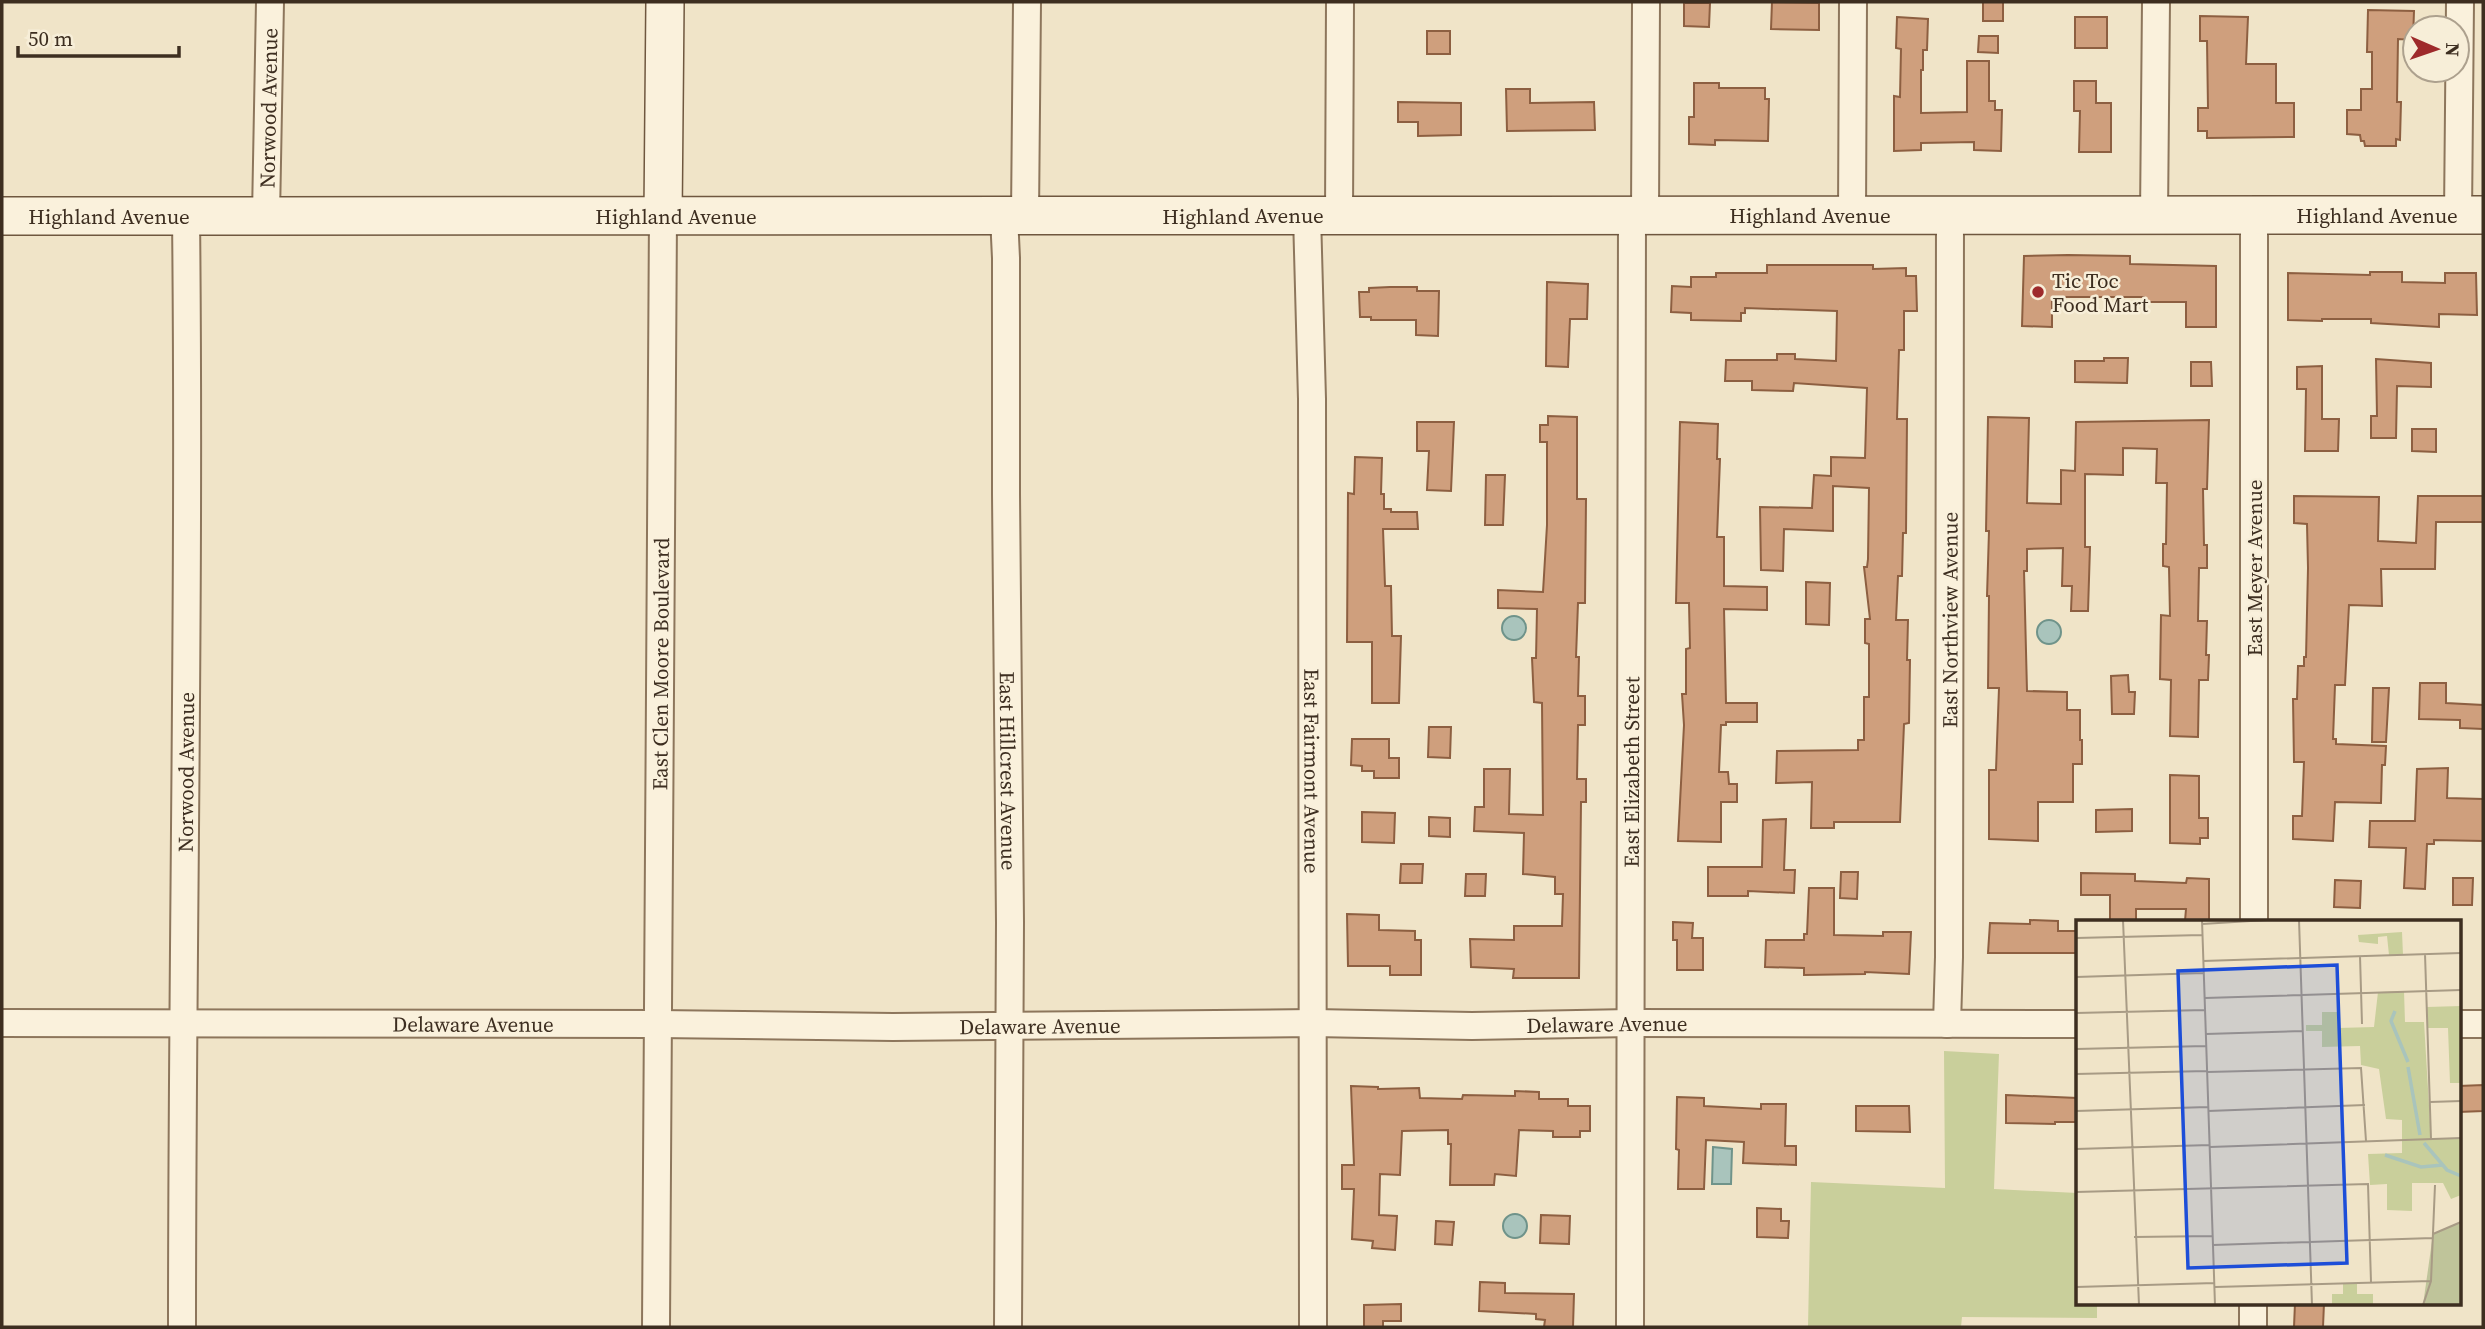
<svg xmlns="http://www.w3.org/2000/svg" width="2485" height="1329" font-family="'Source Serif 4',serif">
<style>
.green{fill:#c9cf9b}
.water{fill:#a9c4bc;stroke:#6f938a;stroke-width:2}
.building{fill:#cf9f7d;stroke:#8d5f41;stroke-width:2}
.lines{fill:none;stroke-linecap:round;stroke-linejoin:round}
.street-casing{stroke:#8d765c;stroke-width:30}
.secondary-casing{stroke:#6f573f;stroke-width:40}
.street{stroke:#faf1dc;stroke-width:26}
.secondary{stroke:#faf1dc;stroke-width:37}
.poi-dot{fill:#9e2a2b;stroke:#f7eed8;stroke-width:2.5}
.labels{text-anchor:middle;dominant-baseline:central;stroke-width:5;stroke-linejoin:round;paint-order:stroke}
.street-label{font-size:21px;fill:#3d2e20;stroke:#f7eed8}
.poi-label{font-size:21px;fill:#3d2e20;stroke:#f7eed8;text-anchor:start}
.inset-river{fill:none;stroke:#a9c4bc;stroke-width:3.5}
.inset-road{fill:none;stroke:#a89b85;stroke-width:2}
.view{fill:#1d4ed8;fill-opacity:0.15;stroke:#1d4ed8;stroke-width:3.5}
.inset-edge{fill:none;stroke:#3d2e20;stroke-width:3.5}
</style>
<rect width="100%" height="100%" fill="#f0e4c8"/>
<path class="green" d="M1944,1051L1999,1054L1994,1189L2077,1193V1303H2097V1318L1962,1317L1961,1327H1808L1811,1182L1945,1188Z"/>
<g class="water">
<circle cx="1514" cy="628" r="12"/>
<circle cx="2049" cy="632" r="12"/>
<path d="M1713,1147L1732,1149L1731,1184H1712Z"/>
<circle cx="1515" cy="1226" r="12"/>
</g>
<g class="building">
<path d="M1772,2L1819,3V30L1771,29Z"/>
<rect x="1983" y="2" width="20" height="19"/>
<path d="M1684,3H1710L1709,27L1684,26Z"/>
<path d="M2368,10L2414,11L2413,40L2398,39L2397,102H2401L2400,140L2396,139V146H2365L2364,141H2361L2360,135L2347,134V110H2361V89H2372V52H2367Z"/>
<path d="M2200,16L2248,17L2246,64H2276V103H2294V137L2207,138V131H2198V108H2208L2207,41H2200Z"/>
<path d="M1897,17L1928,19L1927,50H1923V70H1921V113L1967,112V61H1989V101H1995V110H2002L2001,151L1974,150V142L1921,143V150L1894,151V96L1900,97L1901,49L1896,48Z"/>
<rect x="2075" y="17" width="32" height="31"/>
<rect x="1427" y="31" width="23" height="23"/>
<path d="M1979,36H1998V53L1978,52Z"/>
<path d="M2074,81H2096V103H2111V152H2079L2080,111H2074Z"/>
<path d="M1694,83H1719V88H1765V99H1769L1768,141L1715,140V145L1689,144V117H1694Z"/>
<path d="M1506,89H1530V103L1594,102L1595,130L1507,131Z"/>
<path d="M1398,102L1461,103V135L1418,136V122H1398Z"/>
<path d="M2068,255L2130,256V264L2216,266V327H2186V302H2144V297H2052V327L2022,326L2024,256Z"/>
<path d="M1767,265H1873V269L1906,268V276H1916L1917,311H1904V350H1899L1897,419H1907L1906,533H1903L1902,576H1898L1896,620H1908L1907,660H1910L1909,723L1904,724L1900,822H1834V828H1811L1812,782L1776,783L1777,751L1858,750V740H1864V697H1869V644L1865,643V619H1870L1864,567H1867L1868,559L1869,488L1833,486V531L1784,529L1783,571L1761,570L1760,507L1812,508L1814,475L1831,476V457L1865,458L1867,388L1794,383L1793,391L1752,390V381H1725L1726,360H1777V354H1795V359L1836,361L1837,311L1745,308V313H1741V321L1691,320V313L1671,312L1672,286L1691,287V277H1716V273H1767Z"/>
<path d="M2370,272H2402V282L2445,283V273H2476L2477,315L2439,314V327L2371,323V319H2322V321L2288,320V273L2370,275Z"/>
<path d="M1547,282L1588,284L1587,319H1570L1568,367L1546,366Z"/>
<path d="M1390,287H1417V291H1439L1438,336L1416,335V320H1371V317H1360L1359,292H1369V288Z"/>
<path d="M2104,358H2128L2127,383L2075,382V361H2104Z"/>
<path d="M2376,359L2431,363V387L2397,386L2396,438H2371V416H2377Z"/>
<path d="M2191,362H2211L2212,386H2191Z"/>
<path d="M2322,366V419H2339L2338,451H2305L2306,389H2297V367Z"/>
<path d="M1548,416L1577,417V499H1586L1585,603H1578L1576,657H1579L1578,696H1585V725H1578L1577,779H1586V802H1581L1579,978H1513L1514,969L1471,967L1470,939L1514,940V926H1562L1563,894H1555V877L1523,874L1524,833L1474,831L1475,807H1484V769H1510L1509,814L1543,815L1542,703L1534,702L1532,658H1536L1537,609L1498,608V590L1543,592L1547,525V442H1540V425H1548Z"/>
<path d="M1988,417L2029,418L2027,503L2061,504V470L2075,471L2076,422L2209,420L2207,489H2203L2204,545H2207V568H2199L2198,621H2207L2206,655H2209L2208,680H2199L2198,737L2170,736L2171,680L2160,679L2161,615L2170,616L2169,567L2163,566V544H2166L2167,483H2156L2157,449L2123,448V475L2085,474V547H2090L2088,611H2071L2072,586H2062L2063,548L2027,549V571H2024L2027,691L2067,692V710H2080V740H2082V764H2073V802H2038V841L1989,839V770H1996L1999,688H1988L1989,596H1987L1989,531H1986Z"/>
<path d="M1417,422H1454L1451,491L1427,490L1429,451H1417Z"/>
<path d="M1680,422L1718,424L1717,459H1720L1717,537H1724V586L1767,587V610L1724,609L1726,703H1757V722H1726V725H1721L1719,772H1728L1729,784H1737V802H1721V842L1678,841L1684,725L1682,694H1686V649L1690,648L1689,603H1676Z"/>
<path d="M2412,429H2436V452L2412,451Z"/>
<path d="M1355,457L1382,458L1381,494H1384V509H1391V512H1417L1418,529H1383L1385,586H1391L1392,636H1401L1399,703H1372V642H1347L1348,493L1354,494Z"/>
<path d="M1486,475H1505L1503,525H1485Z"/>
<path d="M2294,496L2379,497L2378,541L2416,543L2418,496H2483V522H2436L2435,569H2381L2382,606L2349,605L2345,685H2335L2333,739H2336V744L2386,746L2385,765H2382L2381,803L2335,802L2333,841L2293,839V816H2302L2304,762H2294L2293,699H2297L2298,666H2304V657H2306L2308,568L2307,524L2294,523Z"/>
<path d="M1806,582L1830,583L1829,625L1806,624Z"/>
<path d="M2128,675L2129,692H2135L2134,714H2112L2111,676Z"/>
<path d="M2420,683H2446V703L2483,705V729L2460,728V720L2419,719Z"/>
<path d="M2373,688H2389L2386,742H2372Z"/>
<path d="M1429,727H1451L1450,758L1428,757Z"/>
<path d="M1352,739H1389V758H1399V778H1374V771H1362V766L1351,765Z"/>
<path d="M2448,768L2447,798L2483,799V841L2434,840V844H2427L2425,889L2404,888L2406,848L2369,847L2370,821H2415L2417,769Z"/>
<path d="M2170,775L2199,776V818H2208V838H2200V844L2170,843Z"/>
<path d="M2132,809V831L2096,832V810Z"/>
<path d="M1362,812L1395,813L1394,843L1362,842Z"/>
<path d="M1429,817L1450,818V837L1429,836Z"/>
<path d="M1786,819L1784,870H1795L1794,893L1748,891V896H1708V867H1762L1763,820Z"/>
<path d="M1401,864H1423L1422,883H1400Z"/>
<path d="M1841,872H1858L1857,899L1840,898Z"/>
<path d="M2081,873L2135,874V881L2186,883L2187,878L2209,879V921H2185L2186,909H2136V921H2110V895H2081Z"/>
<path d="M1466,874H1486L1485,896H1465Z"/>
<path d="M2453,878H2473L2472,905H2453Z"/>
<path d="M2335,880L2361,881L2360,908L2334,907Z"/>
<path d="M1809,888H1834V935L1883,936V932H1911L1909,974L1865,972V974L1804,975V968L1765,967L1766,940H1804V934H1807Z"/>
<path d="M1347,914L1379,915V930L1415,931V940H1421V975H1390V966H1348Z"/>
<path d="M2030,920L2058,921V931H2077V953H1988L1990,923L2030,924Z"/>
<path d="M1673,922L1693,923L1692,938H1703V970H1677V940H1673Z"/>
<path d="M2483,1085V1111L2459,1112V1086Z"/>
<path d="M1351,1086L1378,1087V1089L1419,1088L1420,1098L1462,1099L1463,1095L1515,1096V1091L1539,1092V1099H1568V1106H1590V1131H1580V1137H1553V1131L1519,1130L1516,1176L1495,1174L1494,1185H1450L1451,1144H1448V1130L1402,1131L1400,1175L1380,1174L1379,1215L1397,1216L1395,1250L1372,1248L1373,1241L1352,1239L1354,1189H1342V1165H1354Z"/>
<path d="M2006,1095L2077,1098V1122H2055V1124L2006,1123Z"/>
<path d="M1677,1097L1704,1098V1106L1761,1109V1104H1786L1785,1146H1796V1165L1743,1163L1744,1142L1706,1140L1704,1189H1678L1679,1150L1676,1149Z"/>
<path d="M1856,1106H1909L1910,1132L1856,1131Z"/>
<path d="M1757,1208L1781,1209V1221H1789L1788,1238L1757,1237Z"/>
<path d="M1541,1215L1570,1216L1569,1244L1540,1243Z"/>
<path d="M1436,1221L1454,1222L1452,1245L1435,1244Z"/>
<path d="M1480,1282L1505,1283V1293L1574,1294L1573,1327H1544L1545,1320L1536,1319V1314L1479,1311Z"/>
<path d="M2295,1303H2324L2323,1327H2294Z"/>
<path d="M1401,1304V1321H1383V1327H1364V1305Z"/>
</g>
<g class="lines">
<g class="street-casing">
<g id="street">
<path id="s1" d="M266,215L270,2"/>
<path d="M1025,215L1027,2"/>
<path id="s2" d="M1307,215L1312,399L1313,1327"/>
<path d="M1339,215L1340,2"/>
<path d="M1645,215L1646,2"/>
<path d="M1852,215L1853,2"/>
<path d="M2154,215L2156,2"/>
<path d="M2254,215V921"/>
<path d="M2458,215L2460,2"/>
<path id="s3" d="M1004,216L1006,258V494L1010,922L1008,1327"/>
<path id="s4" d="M2,1023L658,1024L893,1027L1314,1023L1472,1026L1630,1023L2077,1024"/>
<path id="s5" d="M1947,1024L1949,957L1950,215"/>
<path d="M2459,1024H2483"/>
<path id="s6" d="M182,1327C182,957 190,586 186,216"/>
<path id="s7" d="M656,1327L663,216"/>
<path id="s8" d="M1630,1327L1632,216"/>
<path d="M2253,1327V1303"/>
</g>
</g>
<g class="secondary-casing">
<g id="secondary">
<path id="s9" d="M2,216L2483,215"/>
<path d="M663,216L665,2"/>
</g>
</g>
<use href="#street" class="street"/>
<use href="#secondary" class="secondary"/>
</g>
<circle class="poi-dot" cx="2038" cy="292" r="7"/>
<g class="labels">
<g class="street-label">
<text stroke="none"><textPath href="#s1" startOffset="107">Norwood Avenue</textPath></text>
<text stroke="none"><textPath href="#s9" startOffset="1241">Highland Avenue</textPath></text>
<text stroke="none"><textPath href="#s9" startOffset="1808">Highland Avenue</textPath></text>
<text stroke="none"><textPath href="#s9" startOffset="2375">Highland Avenue</textPath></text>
<text stroke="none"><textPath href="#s9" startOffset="107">Highland Avenue</textPath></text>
<text stroke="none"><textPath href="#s9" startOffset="674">Highland Avenue</textPath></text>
<text transform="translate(2254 568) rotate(-90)">East Meyer Avenue</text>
<text stroke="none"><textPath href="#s5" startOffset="404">East Northview Avenue</textPath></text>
<text stroke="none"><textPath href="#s7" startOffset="663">East Clen Moore Boulevard</textPath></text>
<text stroke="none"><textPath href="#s6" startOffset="555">Norwood Avenue</textPath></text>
<text stroke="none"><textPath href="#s3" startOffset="555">East Hillcrest Avenue</textPath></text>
<text stroke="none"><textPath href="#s2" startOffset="556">East Fairmont Avenue</textPath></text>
<text stroke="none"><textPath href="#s8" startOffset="555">East Elizabeth Street</textPath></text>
<text stroke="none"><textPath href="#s4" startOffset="471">Delaware Avenue</textPath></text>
<text stroke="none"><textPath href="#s4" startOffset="1605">Delaware Avenue</textPath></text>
<text stroke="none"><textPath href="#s4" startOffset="1038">Delaware Avenue</textPath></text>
</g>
<g class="poi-label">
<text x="2052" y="280">Tic Toc<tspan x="2052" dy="24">Food Mart</tspan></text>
</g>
</g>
<g transform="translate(2076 920)">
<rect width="385" height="385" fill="#f0e4c8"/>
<path d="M326,12L327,35H313L311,16L302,17V24L283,22L282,15ZM328,71L329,102H348L355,219L385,218V275L375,279L367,263H336V291L311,290V264L294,265L292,234L326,233V200L310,199L303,149L285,145L284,126L246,127V111H230V105H246V92H261L262,108L298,107L302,72ZM385,86V163H374L372,108H351V87ZM267,364H281V374H297V384L316,385H256V374H267Z" fill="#c9cf9b"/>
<path d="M385,302V385H347L357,314Z" fill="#bfc49a"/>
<path class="inset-river" d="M319,91L315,101L332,142M332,147L344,215M348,223L371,250L385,256M309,235L345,247L367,245"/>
<path class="inset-road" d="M47,0L63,385M126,0L139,385M223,0L236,385M126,4L191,0M0,18L126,15M349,34L355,219M284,36L286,104M127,41L385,33M0,57L128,53M129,78L385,70M0,93L129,90M130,114L227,111M0,129L130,126M131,152L285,148L290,221M0,154L131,151M354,182L385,181M0,191L132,187M132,191L289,185M134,227L385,218M0,229L134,225M0,272L292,264L295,362M357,314L385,302M58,317L137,316M137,325L357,318M0,367L139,363M139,367L355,361M347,385L355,361L359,265"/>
<path class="view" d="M261,45L271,343L112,348L102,51Z"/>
<rect width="385" height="385" class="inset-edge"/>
</g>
<rect width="2485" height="1329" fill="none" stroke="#3d2e20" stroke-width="7"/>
<g transform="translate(2436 49) rotate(92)"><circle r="33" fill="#f7eed8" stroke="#ada18e" stroke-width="2"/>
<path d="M0-5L12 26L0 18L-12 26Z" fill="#9e2a2b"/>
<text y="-10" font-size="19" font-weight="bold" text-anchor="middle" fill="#3d2e20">N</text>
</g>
<path d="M18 46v10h161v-10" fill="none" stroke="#3d2e20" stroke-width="3.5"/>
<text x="28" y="46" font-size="21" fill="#3d2e20" stroke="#f7eed8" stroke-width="5" paint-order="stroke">50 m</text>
</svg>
